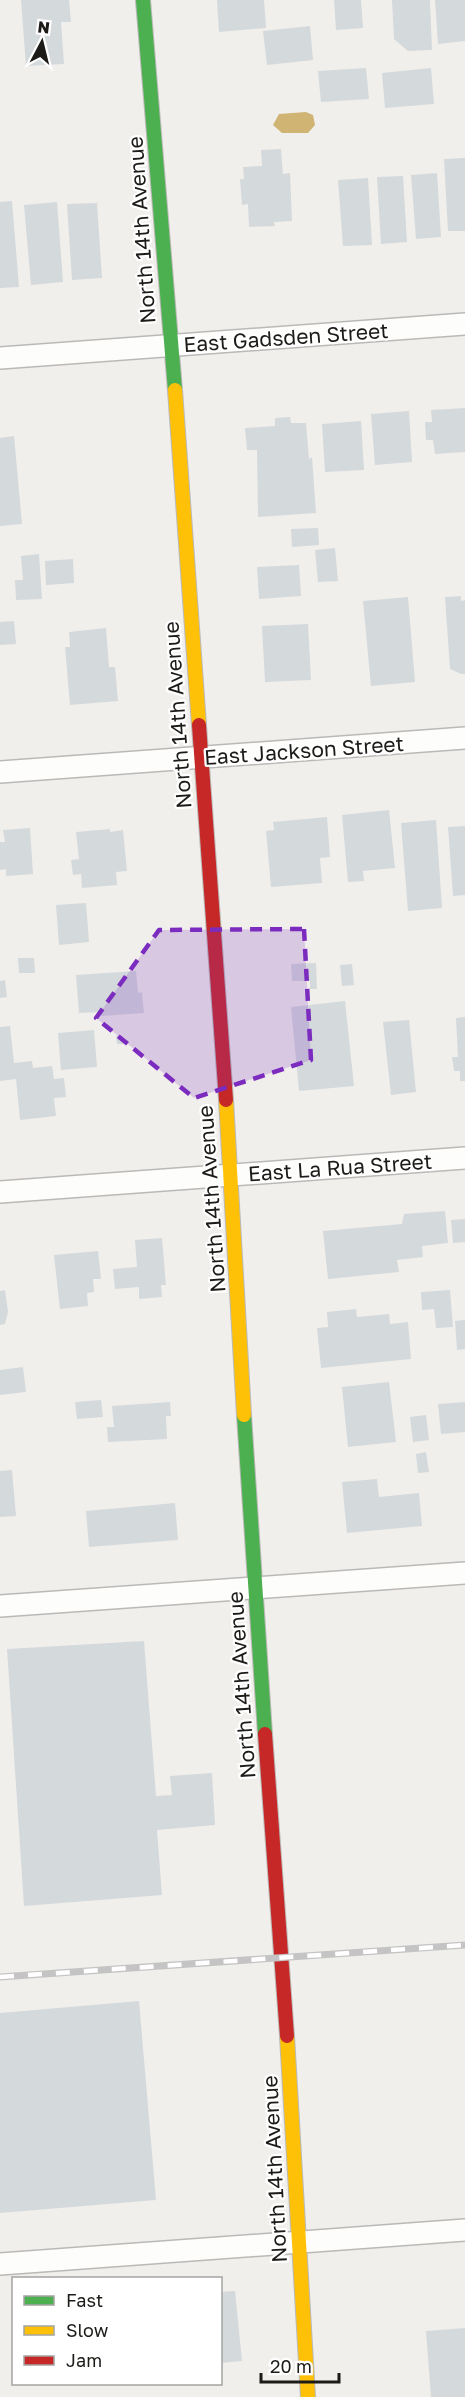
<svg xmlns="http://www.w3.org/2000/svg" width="465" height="2397" font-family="'Golos Text',sans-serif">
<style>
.water{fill:#d0b473}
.building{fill:#d4d9dc}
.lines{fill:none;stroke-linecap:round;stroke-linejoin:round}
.street-casing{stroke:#bbb9b7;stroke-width:24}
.fast-casing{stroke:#bbb9b7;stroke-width:16}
.slow-casing{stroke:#bbb9b7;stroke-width:16}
.jam-casing{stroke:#bbb9b7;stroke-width:16}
.street{stroke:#fdfdfc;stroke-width:21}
.fast{stroke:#4caf50;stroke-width:14}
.slow{stroke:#ffc107;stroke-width:14}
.jam{stroke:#c62828;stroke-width:14}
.rail-casing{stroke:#c5c4c4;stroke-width:7}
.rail{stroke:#fff;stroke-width:4.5;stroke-dasharray:14;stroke-linecap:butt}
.marked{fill:#7b2cbf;fill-opacity:0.2;stroke:#7b2cbf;stroke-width:4.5;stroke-dasharray:12 8;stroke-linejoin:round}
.labels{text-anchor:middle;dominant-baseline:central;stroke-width:4.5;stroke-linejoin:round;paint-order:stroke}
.street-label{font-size:21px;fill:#1c1b18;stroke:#fff}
</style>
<rect width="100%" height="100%" fill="#f1efec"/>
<path class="water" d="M306,112L313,115L315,125L308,133H282L273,125L279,114Z"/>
<g class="building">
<path d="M21,0H69L71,22H61L64,64L26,66Z"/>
<path d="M217,0H264L266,28L219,32Z"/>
<path d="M334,0H361L363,28L336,30Z"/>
<path d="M392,0H430L432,50L408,51L394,39Z"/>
<path d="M435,0H465V41L438,44Z"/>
<path d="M310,26L313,60L267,65L263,31Z"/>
<path d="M366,68L369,99L321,102L318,71Z"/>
<path d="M431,68L434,104L385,108L382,73Z"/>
<path d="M281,149L283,174L290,173L292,221L274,222L275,226L249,227L248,204L242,205L240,179H244L243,167L262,166L261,150Z"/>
<path d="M465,158V231H448L444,159Z"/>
<path d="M437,173L441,237L416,239L411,175Z"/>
<path d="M403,176L407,242L381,244L377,177Z"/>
<path d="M368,178L372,245L343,246L338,180Z"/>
<path d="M12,201L19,287L0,288V202Z"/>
<path d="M57,202L63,282L31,285L24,205Z"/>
<path d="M97,203L102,278L72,280L67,204Z"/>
<path d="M465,408V452L435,454L433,440H426L425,422H432L431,410Z"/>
<path d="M409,411L412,462L375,465L371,414Z"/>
<path d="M290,417L291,423H306L309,459L312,457L316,513L258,517L257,450H247L245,428L275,426V418Z"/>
<path d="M361,421L364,470L325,472L322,424Z"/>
<path d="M14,436L22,524L0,526V438Z"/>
<path d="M318,528L319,545L292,547L291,529Z"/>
<path d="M335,548L338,581L318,582L315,550Z"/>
<path d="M39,554L42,599L16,600L15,580H23L21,556Z"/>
<path d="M73,559L74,583L46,585L45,561Z"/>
<path d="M299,565L301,596L259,599L257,567Z"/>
<path d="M461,596V601L465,600V674H461L450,669L445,597Z"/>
<path d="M408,597L415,682L371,686L363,601Z"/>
<path d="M14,621L16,644L0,645V622Z"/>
<path d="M308,624L311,680L265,682L262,626Z"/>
<path d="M106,628L109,667H115L118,701L70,705L65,647H70L69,632Z"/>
<path d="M389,810L395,868L363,871L364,881L348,882L342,815Z"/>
<path d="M327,817L330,857L320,858L322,883L271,887L266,831L274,830L273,822Z"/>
<path d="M436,820L442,908L408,911L401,823Z"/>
<path d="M465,826V895L453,896L448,827Z"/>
<path d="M30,828L33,874L6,876V869L0,870V842H5L3,830Z"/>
<path d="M110,829V832L123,830L127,871L116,872L117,885L82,888L81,874L73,875L71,860L79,859L76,832Z"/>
<path d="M86,903L89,942L59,945L56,905Z"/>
<path d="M18,958H34L35,973H19Z"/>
<path d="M316,963L317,989H310V981H292L291,964Z"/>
<path d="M352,964L354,985L342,986L340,965Z"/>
<path d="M136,971L138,993L142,992L144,1013L101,1016V1012L79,1013L76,975Z"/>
<path d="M5,980L7,997L0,998V981Z"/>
<path d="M345,1001L354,1086L299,1091L291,1007Z"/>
<path d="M465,1017V1081H460V1071H454L452,1057H458L456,1018Z"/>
<path d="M409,1020L416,1092L391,1095L383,1022Z"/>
<path d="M10,1026L14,1063L32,1061L33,1068L52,1066L54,1079L64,1078L66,1097L54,1098L56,1116L20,1120L16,1079L0,1081V1027Z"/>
<path d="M94,1030L97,1067L61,1070L58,1033Z"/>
<path d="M116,1036H123L124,1044H117Z"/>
<path d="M445,1211L448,1243L422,1246L423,1257L397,1260L399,1272L328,1279L323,1231L402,1224L404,1214Z"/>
<path d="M465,1219V1242L453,1243L451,1220Z"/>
<path d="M162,1238L166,1285H161L162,1297L139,1299V1287L115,1289L113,1269L137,1267L135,1240Z"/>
<path d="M98,1251L101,1279H93L94,1292L87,1293L88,1306L60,1309L54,1255Z"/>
<path d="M5,1290L8,1312L5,1324L0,1325V1291Z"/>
<path d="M450,1290L453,1327L436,1328L434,1309L422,1310L421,1292Z"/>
<path d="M356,1309L357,1317L389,1314L390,1324L408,1322L411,1359L321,1368L317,1328L328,1327L327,1312Z"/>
<path d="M465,1320V1349L457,1350L455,1321Z"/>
<path d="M23,1367L26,1392L0,1395V1370Z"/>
<path d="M389,1382L396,1442L348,1447L342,1387Z"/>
<path d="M101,1400L103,1417L77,1419L75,1402Z"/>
<path d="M170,1402L171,1416H166L167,1439L108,1442L107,1427H114L112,1406Z"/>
<path d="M465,1402V1432L441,1434L438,1404Z"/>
<path d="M426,1415L429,1440L413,1442L410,1417Z"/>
<path d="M426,1452L429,1472L418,1473L416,1454Z"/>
<path d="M12,1470L16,1516L0,1517V1471Z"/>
<path d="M377,1479L379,1497L419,1493L422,1526L347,1533L342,1482Z"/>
<path d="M175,1503L178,1540L89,1547L86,1511Z"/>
<path d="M144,1641L156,1796L172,1795L170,1776L212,1773L215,1825L157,1830L162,1895L24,1906L7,1649Z"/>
<path d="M139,2001L156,2200L0,2213V2013Z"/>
<path d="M235,2291L242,2361L220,2363V2292Z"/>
<path d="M465,2328V2397H431L426,2331Z"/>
</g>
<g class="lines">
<g class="street-casing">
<g id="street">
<path d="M0,358L465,324"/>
<path d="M0,772L465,738"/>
<path d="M0,1192L465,1158"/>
<path d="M0,1606L465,1573"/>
<path d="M0,2264L465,2230"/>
</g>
</g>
<g class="fast-casing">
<g id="fast">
<path d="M143,0L175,390"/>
<path d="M244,1415L265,1734"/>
</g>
</g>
<g class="slow-casing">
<g id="slow">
<path d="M175,390L199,725"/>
<path d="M226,1100L244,1415"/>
<path d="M287,2036L308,2397"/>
</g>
</g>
<g class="jam-casing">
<g id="jam">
<path d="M199,725L226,1100"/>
<path d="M265,1734L287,2036"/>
</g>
</g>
<use href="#street" class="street"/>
<use href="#fast" class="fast"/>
<use href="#slow" class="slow"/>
<use href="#jam" class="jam"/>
<g class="rail-casing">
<path id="rail" d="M0,1977L465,1945"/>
</g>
<use href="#rail" class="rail"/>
</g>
<path class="marked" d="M304,929L311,1060L194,1098L96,1018L159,930Z"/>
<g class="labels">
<g class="street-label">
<text transform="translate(141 230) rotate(-94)">North 14th Avenue</text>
<text transform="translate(286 337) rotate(-4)">East Gadsden Street</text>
<text transform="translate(177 715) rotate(-94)">North 14th Avenue</text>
<text transform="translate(304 750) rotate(-4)">East Jackson Street</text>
<text transform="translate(340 1167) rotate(-4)">East La Rua Street</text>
<text transform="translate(211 1199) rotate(-94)">North 14th Avenue</text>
<text transform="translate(241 1685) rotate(-94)">North 14th Avenue</text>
<text transform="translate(274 2169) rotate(-93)">North 14th Avenue</text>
</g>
</g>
<rect x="12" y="2277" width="210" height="108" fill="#ffffff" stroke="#a4a4a3" stroke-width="1.5"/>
<rect x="24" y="2296" width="30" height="9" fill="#4caf50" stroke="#a4a4a3" stroke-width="1.5"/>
<text x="66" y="2307" font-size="18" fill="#1c1b18">Fast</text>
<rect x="24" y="2326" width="30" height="9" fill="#ffc107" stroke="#a4a4a3" stroke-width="1.5"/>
<text x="66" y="2337" font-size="18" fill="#1c1b18">Slow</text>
<rect x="24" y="2356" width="30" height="9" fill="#c62828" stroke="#a4a4a3" stroke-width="1.5"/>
<text x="66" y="2367" font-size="18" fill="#1c1b18">Jam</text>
<g transform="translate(42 42) rotate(7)" stroke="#ffffff" stroke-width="4.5" paint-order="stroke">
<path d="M0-4.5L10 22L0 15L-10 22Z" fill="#1c1b18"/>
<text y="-9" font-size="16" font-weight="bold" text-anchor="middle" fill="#1c1b18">N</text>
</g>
<path d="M261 2373v9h78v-9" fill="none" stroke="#1c1b18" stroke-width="3"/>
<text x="270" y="2373" font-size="18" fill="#1c1b18" stroke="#ffffff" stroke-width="4.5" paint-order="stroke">20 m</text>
</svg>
